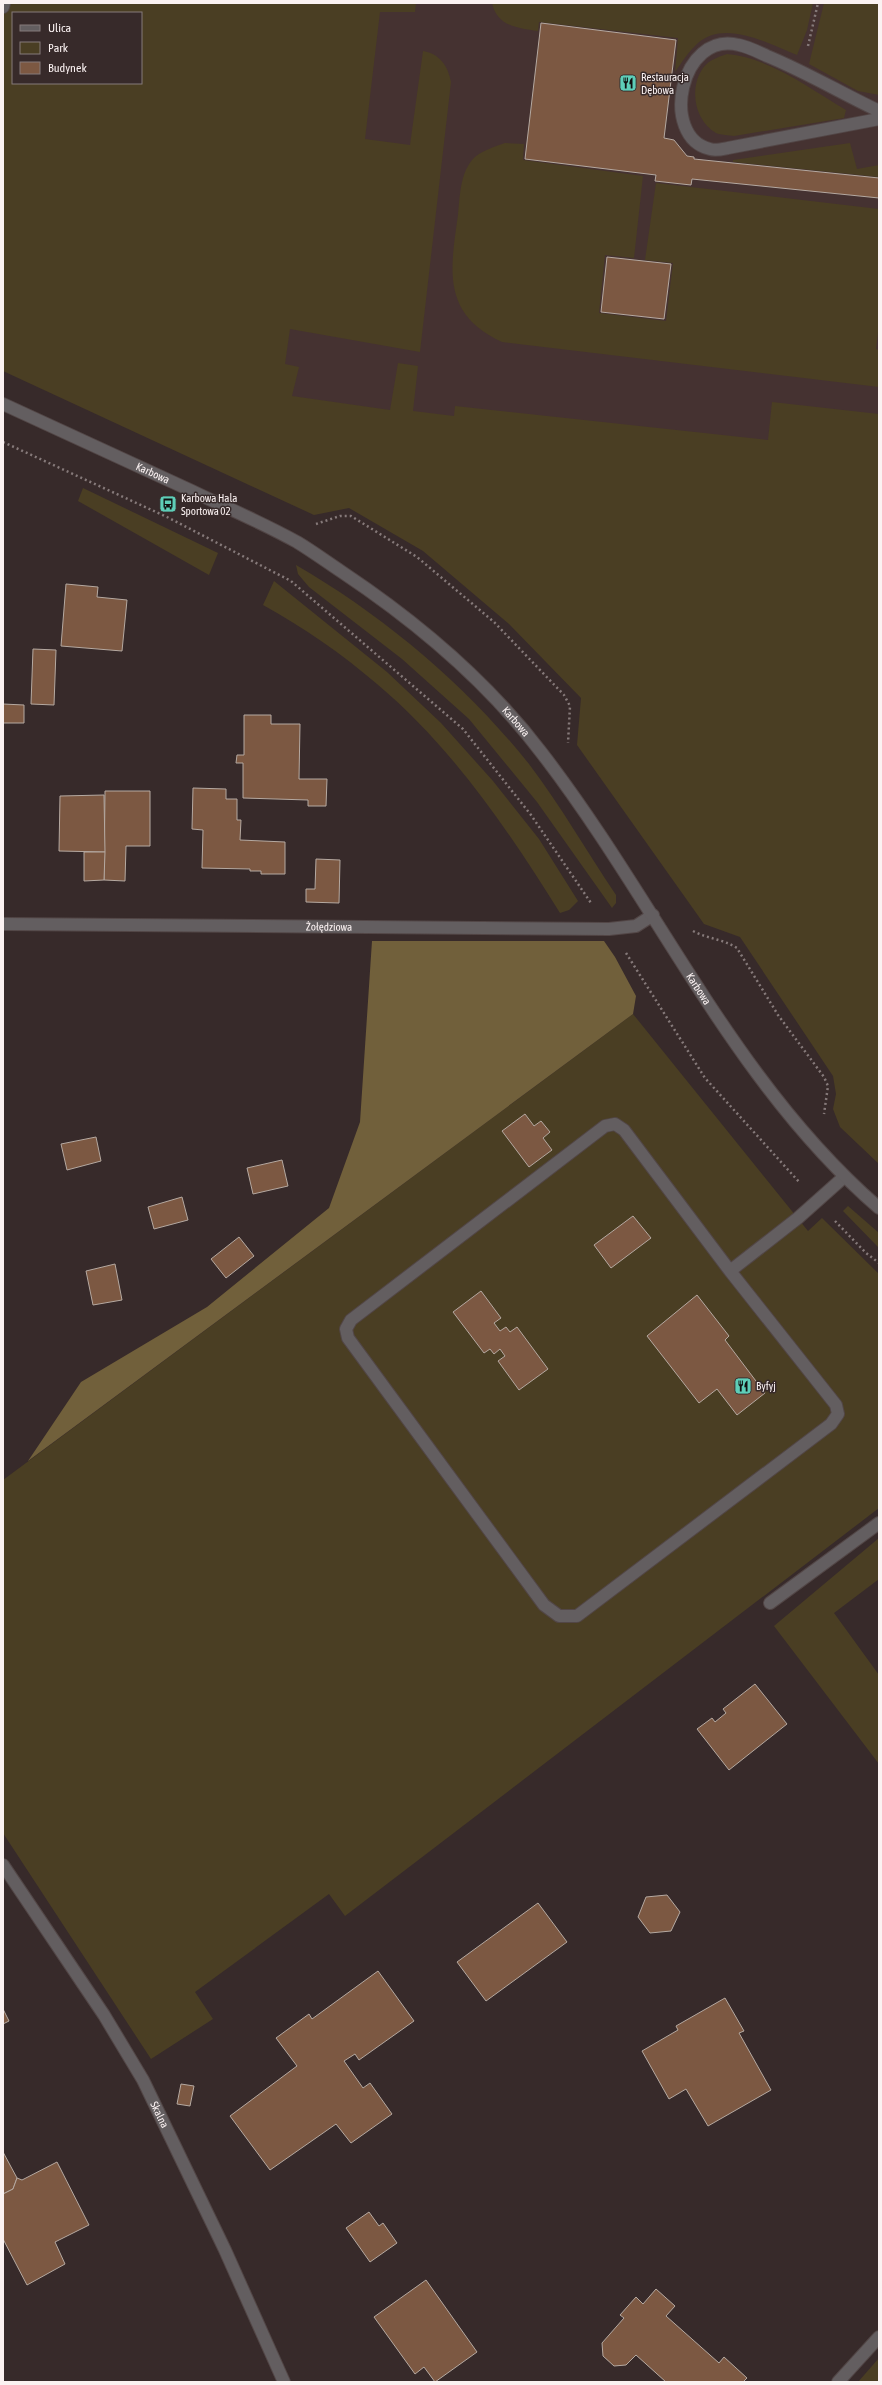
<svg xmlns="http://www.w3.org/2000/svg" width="882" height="2385" font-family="'Asap Condensed',sans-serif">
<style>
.built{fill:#453231}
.green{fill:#4a3e23;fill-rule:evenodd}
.forest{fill:#71603b}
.building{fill:#7c5842;stroke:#b5a9a1}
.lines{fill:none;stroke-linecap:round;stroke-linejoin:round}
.service-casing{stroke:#524646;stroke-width:14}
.minor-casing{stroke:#524646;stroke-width:14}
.tertiary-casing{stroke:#524646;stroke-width:14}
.path{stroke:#867a7a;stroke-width:2.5;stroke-dasharray:2 3;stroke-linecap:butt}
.service{stroke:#635e60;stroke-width:12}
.minor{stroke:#635e60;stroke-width:12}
.tertiary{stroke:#635e60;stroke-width:12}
.labels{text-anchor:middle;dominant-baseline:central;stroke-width:3;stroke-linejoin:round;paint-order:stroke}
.poi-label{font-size:11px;fill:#fbf2f2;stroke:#372a2a;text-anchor:start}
.street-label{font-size:11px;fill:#fbf2f2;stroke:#372a2a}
</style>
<rect width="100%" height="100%" fill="#372a2a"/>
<path class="built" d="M273,3H879V502L276,418Z"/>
<g class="green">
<path d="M3,3H416L415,12H380L365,139L410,145L423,51C440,54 448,66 451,82L420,352L290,329L285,364L299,367L292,396L390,410L398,363L418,366L413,411L454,416L455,406L768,440L772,402L879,414V1164L840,1127L833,1109L836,1094L833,1076L740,937L704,924L577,745L581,698L509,624L423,551L349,508L314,515L3,371ZM13,13H141V83H13Z"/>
<path d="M492,3H813L807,30L797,55C769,44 725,19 698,43C689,51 682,62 675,72L678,38L539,22L538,31C517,28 497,26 492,3Z"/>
<path d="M824,3H879V95L858,91L809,64Z"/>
<path d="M727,54C770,58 809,88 846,110L844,118L734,136C729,135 721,135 716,133C694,120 689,88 703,68C709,60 718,57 727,54Z"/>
<path d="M505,143L524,144L523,160L643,176L634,258L605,255L599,313L666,321L673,263L645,260L656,183L879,209V324L876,349L879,350V387L502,342C442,314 450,271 458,215C460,196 460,175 472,160C480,151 494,147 505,143Z"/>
<path d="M850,143L857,169L879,165V177L733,162V160Z"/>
<path d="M83,488L218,553L209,575L78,501Z"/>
<path d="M296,565C384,616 465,684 529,764C561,806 587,852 616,895V903L612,908L537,802L469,719L402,659L309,587L298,574Z"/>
<path d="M274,581L387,672L441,723L493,781L539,839L578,901L569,910L560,913C509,831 452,747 377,684C342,654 303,627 263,605Z"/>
<path d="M633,1014L808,1231L822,1218L879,1274V1508L345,1916L329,1894L195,1992L213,2019L151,2059L3,1833V1480Z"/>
<path d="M848,1206L879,1233V1248L843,1211Z"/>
<path d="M879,1538V1579L834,1613L879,1675V1764L774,1626Z"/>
<path d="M879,2358V2382H858Z"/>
</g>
<path class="forest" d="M372,941H604L615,957L636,996L633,1014L28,1461L81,1382L207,1307L329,1208L360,1122Z"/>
<g class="building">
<path d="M541,23L676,40L664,138L674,140L687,156L694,157V159L879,178V198L692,179L691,185L655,181L656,175L525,159Z"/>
<path d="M607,257L671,264L664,319L601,312Z"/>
<path d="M66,584L98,587L97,597L127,600L122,651L61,646Z"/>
<path d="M33,649L56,650L54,705L31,704Z"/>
<path d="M3,704L24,705V723H3Z"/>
<path d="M244,715H271V724H300L299,779H327L326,806H308V800L243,798V763H236L237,755H244Z"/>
<path d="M193,788L226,789V799H237V820H241L240,840L285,842V874H261V871H250V869L202,868L203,830L192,829Z"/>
<path d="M105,791H150V846H126L125,881L104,880Z"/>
<path d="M104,795L105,852L59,851L60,796Z"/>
<path d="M84,852H105L104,880L84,881Z"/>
<path d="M316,859L340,860L339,903L306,902V889H315Z"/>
<path d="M525,1114L534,1126L541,1121L550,1132L543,1138L552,1150L529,1167L502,1131Z"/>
<path d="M96,1137L101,1161L67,1170L61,1144Z"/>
<path d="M282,1160L288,1186L253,1194L247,1168Z"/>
<path d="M182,1197L188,1220L154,1229L148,1207Z"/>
<path d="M633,1216L651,1238L611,1268L594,1245Z"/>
<path d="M239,1237L254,1256L226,1278L211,1259Z"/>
<path d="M115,1264L122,1300L93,1305L86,1271Z"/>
<path d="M481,1291L501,1318L494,1323L500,1331L506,1327L510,1332L517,1327L548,1369L519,1390L498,1361L505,1356L500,1349L494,1354L490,1349L484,1353L453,1312Z"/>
<path d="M697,1295L729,1336L725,1340L765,1393L737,1415L717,1389L699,1403L647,1336Z"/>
<path d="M755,1684L787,1724L729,1770L697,1729L712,1718L715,1722L726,1713L723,1709Z"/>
<path d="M667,1895L680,1912L671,1931L650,1933L638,1917L646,1897Z"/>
<path d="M538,1903L567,1942L486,2001L457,1962Z"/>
<path d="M378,1971L414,2021L359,2060L355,2054L344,2061L363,2088L370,2083L392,2114L351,2143L336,2124L270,2170L230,2116L297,2066L276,2038L309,2014L312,2019Z"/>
<path d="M725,1998L744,2031L739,2033L771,2090L708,2126L686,2089L669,2099L642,2051L678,2030L676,2026Z"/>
<path d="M3,2009L9,2021L3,2024Z"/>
<path d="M181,2084L194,2086L190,2106L177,2104Z"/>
<path d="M3,2152L17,2178L13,2189L3,2194Z"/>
<path d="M57,2162L89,2225L55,2242L65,2264L27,2285L3,2239V2194L13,2189L17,2178L22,2180Z"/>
<path d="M369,2212L379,2226L383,2223L397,2243L370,2262L346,2228Z"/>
<path d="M426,2280L477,2352L435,2382L424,2367L415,2374L374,2317Z"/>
<path d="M656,2289L675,2306L666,2316L719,2363L724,2357L747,2378L743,2382H666L636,2355L626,2365L614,2366L603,2356L602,2343L624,2318L620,2315L636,2297L643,2304Z"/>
</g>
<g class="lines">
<g class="service-casing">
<g id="service">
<path d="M3,7L4,3"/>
<path d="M879,111C841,93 806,72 767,56C758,52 749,47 739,45C680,30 659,137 710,149C715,151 723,149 728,148L879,119"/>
<path d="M730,1271L624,1130L615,1124L605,1126L351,1320L346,1329L348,1338L544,1605L559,1616H577L831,1424L838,1414L836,1405L730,1271L798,1218L844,1177"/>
<path d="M770,1603L879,1523"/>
</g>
</g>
<g class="minor-casing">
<g id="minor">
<path id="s1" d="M3,924L609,929L636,926L653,915"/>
<path id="s2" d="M3,1865L104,2015L143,2080L225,2250L284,2382"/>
<path d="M838,2382L879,2337"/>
</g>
</g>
<g class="tertiary-casing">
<g id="tertiary">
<path id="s3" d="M3,404C66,433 129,462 192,491C227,508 263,523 297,542C312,551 327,562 342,572C417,622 487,681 541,752C657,902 734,1083 879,1208"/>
</g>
</g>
<g class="path">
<path d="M808,46L818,3"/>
<path d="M3,442L167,517L291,581L463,729L531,815L591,903"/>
<path d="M316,524L340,516H351L417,557L494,622L564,695L570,706L568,743"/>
<path d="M693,931C708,939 723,939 737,948L778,1015L824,1077L828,1086L824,1114"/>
<path d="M626,953L705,1078L800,1183"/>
<path d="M835,1221L866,1253L879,1263"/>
</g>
<use href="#service" class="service"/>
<use href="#minor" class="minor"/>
<use href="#tertiary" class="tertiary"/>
</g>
<defs>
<g id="restaurant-square" transform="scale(0.9)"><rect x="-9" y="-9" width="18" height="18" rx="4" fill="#5eceb8" stroke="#372a2a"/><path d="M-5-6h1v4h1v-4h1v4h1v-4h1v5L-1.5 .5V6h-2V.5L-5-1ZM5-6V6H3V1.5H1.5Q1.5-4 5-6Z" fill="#111"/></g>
<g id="bus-square" transform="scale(0.9)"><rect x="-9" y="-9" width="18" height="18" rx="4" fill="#5eceb8" stroke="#372a2a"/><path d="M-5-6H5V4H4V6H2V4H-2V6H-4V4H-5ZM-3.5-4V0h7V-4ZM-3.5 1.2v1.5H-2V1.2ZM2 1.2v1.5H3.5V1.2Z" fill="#111"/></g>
</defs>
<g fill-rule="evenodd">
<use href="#restaurant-square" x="628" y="83"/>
<use href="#bus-square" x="168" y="504"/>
<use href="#restaurant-square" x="743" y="1386"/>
</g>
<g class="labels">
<g class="poi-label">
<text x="641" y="77">Restauracja<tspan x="641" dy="13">Dębowa</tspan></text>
<text x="181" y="498">Karbowa Hala<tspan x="181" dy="13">Sportowa 02</tspan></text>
<text x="756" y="1386">Byfyj</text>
</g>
<g class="street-label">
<text stroke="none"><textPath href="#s3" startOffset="165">Karbowa</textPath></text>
<text stroke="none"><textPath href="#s3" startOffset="609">Karbowa</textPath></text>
<text stroke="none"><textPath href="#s1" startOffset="326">Żołędziowa</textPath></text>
<text stroke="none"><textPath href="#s3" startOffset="933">Karbowa</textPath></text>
<text stroke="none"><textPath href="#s2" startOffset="295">Skalna</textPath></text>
</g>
</g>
<rect width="882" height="2385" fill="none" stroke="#fbf2f2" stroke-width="8"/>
<rect x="12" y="12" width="130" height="72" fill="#372a2a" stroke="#857a7a"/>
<rect x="20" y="25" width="20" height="6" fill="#635e60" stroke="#857a7a"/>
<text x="48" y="32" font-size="12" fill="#fbf2f2">Ulica</text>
<rect x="20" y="42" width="20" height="12" fill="#4a3e23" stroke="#857a7a"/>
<text x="48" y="52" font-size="12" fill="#fbf2f2">Park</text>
<rect x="20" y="62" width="20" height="12" fill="#7c5842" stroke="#857a7a"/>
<text x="48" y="72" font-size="12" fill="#fbf2f2">Budynek</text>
</svg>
